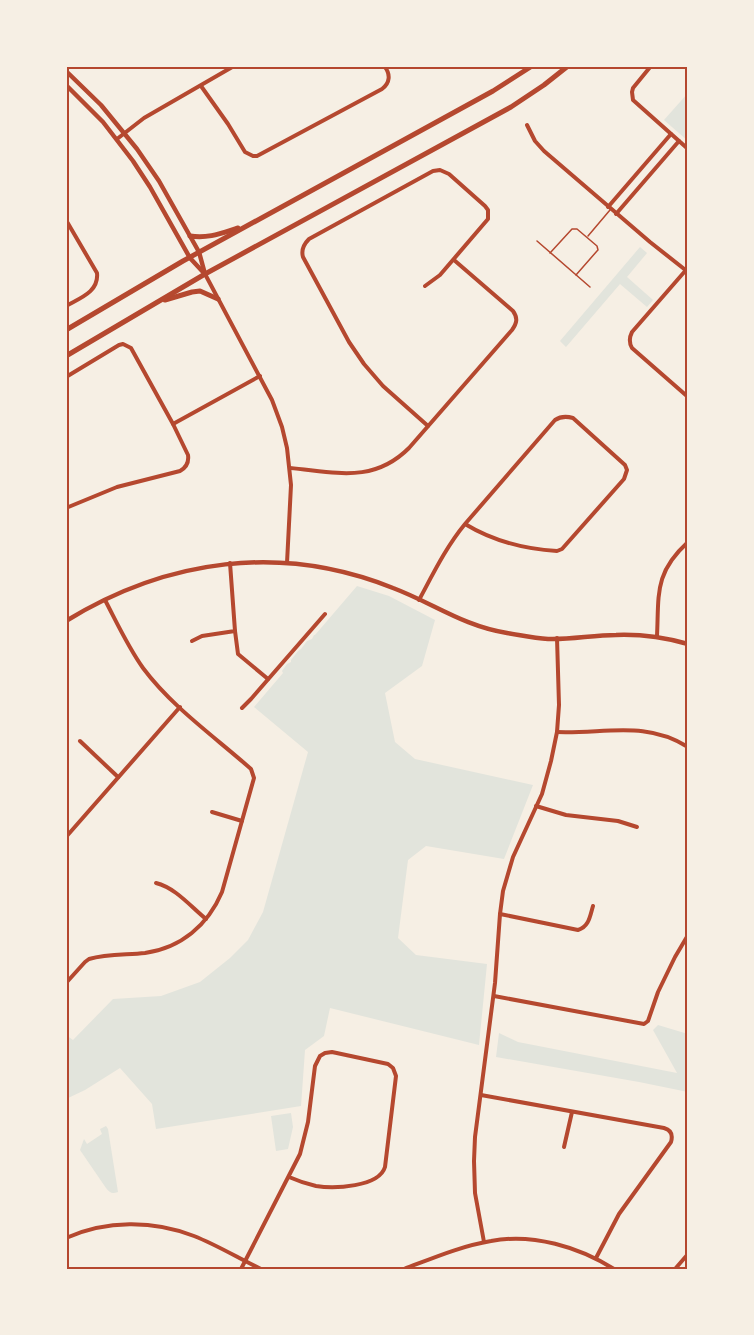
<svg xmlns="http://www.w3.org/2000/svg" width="754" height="1335" font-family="Poppins,sans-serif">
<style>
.green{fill:#e2e4dc}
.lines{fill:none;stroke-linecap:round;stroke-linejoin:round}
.service{stroke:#b5482f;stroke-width:1.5}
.minor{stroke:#b5482f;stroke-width:4}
.tertiary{stroke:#b5482f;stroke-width:4.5}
.secondary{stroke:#b5482f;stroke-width:5}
.neatline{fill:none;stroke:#b5482f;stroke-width:2}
</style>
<rect width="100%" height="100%" fill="#f6efe4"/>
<g class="green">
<path d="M688,93V141L664,120Z"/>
<path d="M640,247L647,253L627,277L653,300L647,307L620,284L566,347L560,341Z"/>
<path d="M357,586L389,596L435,620L422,666L385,693L395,742L415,759L533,785L504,859L426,846L408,860L398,938L416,955L487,964L479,1045L330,1008L324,1036L305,1050L301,1106L156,1129L152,1104L120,1068L85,1090L66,1099V1035L73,1040L113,999L161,996L200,982L230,958L248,940L263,912L308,752L254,707L283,673L282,671L287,664L291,662V660L298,651L301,649L307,641L312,639L314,635H315Z"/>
<path d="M658,1025L688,1034V1092L639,1082L496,1057L499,1033L518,1042L677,1073L653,1030Z"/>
<path d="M291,1113L293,1127L288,1149L276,1151L271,1116Z"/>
<path d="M106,1126L108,1129L118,1192C112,1194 110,1193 106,1188L80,1150L84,1139L87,1144L102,1134L100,1129Z"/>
</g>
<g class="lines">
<g class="service">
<path d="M588,236L610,210"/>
<path d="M537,241L590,287"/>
<path d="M550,253L572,229H577L597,246L598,250L597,251L576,275"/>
</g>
<g class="minor">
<path d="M651,66L633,88L632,92L633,100L688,149"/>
<path d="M201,86L228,124L245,152L253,156H257L382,89C390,83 391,74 384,66"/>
<path d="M527,125L535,141L544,151L650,242L688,272"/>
<path d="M117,139L144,118L234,66"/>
<path d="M608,207L671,134"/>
<path d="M616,214L679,141"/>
<path d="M66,220L97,273C99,292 80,298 66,306"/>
<path d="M686,270L632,332C629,338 629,343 632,348L688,397"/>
<path d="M205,274L272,400L282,427L287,448L291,485L287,563"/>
<path d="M425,286L440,275L488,219V210L485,206L449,174L440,170L433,171L309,239C304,244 301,250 303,257L349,342L364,364L383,386L428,426"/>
<path d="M66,377L119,345L123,344L131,348L173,424L188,455C189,462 187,467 180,471L117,487L66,508"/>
<path d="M173,424L260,376"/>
<path d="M290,468C335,472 373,484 409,448L512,330C517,323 518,318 513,311L454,260"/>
<path d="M419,600C433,574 446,547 465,524L555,420C561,416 566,416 573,418L625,465L627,470L624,479L562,549L557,551C524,549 493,541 465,524"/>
<path d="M235,631L238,654L268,679"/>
<path d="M657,636C659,594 654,573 688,542"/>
<path d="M192,641L202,636L235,631L230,563"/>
<path d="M242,708L251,699L325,614"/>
<path d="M557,732C604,734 646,720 688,747"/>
<path d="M80,741L118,777"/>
<path d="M536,806L566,815L618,821L637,827"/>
<path d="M212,812L242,821"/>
<path d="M66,837L180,707"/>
<path d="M156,883C176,888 191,907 206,919"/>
<path d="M500,914L578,930C589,927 590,916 593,906"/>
<path d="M66,983L85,962L89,959C107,954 127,955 145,953C181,948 208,925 222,892L254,778L251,769C215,737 172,707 143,668C128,647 117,623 105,600"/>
<path d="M494,996L644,1024L648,1021L658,992L675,957L688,935"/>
<path d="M481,1095L664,1128C671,1130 673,1135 671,1142L619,1214L596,1258"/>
<path d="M564,1147L572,1112"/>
<path d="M66,1238C106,1220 153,1220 194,1236C217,1245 238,1258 261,1269"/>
<path d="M484,1242L475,1193L474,1161L475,1137L495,983L500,914L503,891L513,857L542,794L551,761L557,732L559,705L557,638"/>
<path d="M241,1269L300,1154L308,1122L315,1066L320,1056L325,1053L332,1052L388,1064L393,1068L396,1076L385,1167C379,1187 334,1189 316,1186C307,1184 298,1181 289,1177"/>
<path d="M404,1269C433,1258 461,1246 491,1241C533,1233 579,1247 614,1269"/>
<path d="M675,1269L688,1254"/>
</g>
<g class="tertiary">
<path d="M66,71L101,105L137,149L159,181L199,252L205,274"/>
<path d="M66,85L103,122L133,161L150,187L190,258L203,272"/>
<path d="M66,621C167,559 281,543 393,588C433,603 463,626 507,633C520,635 534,638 548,639C570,640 593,635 616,635C642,634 663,637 688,644"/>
</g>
<g class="secondary">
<path d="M190,236C208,239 222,233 238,228"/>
<path d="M165,300L192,292L200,291L218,299"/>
<path d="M66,330L183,261L493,91L532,66"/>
<path d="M66,356L205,274L511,107L544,85L568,66"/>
</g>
</g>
<rect width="754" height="1335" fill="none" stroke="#f6efe4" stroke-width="135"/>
<rect x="68" y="68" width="618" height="1200" class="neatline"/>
</svg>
